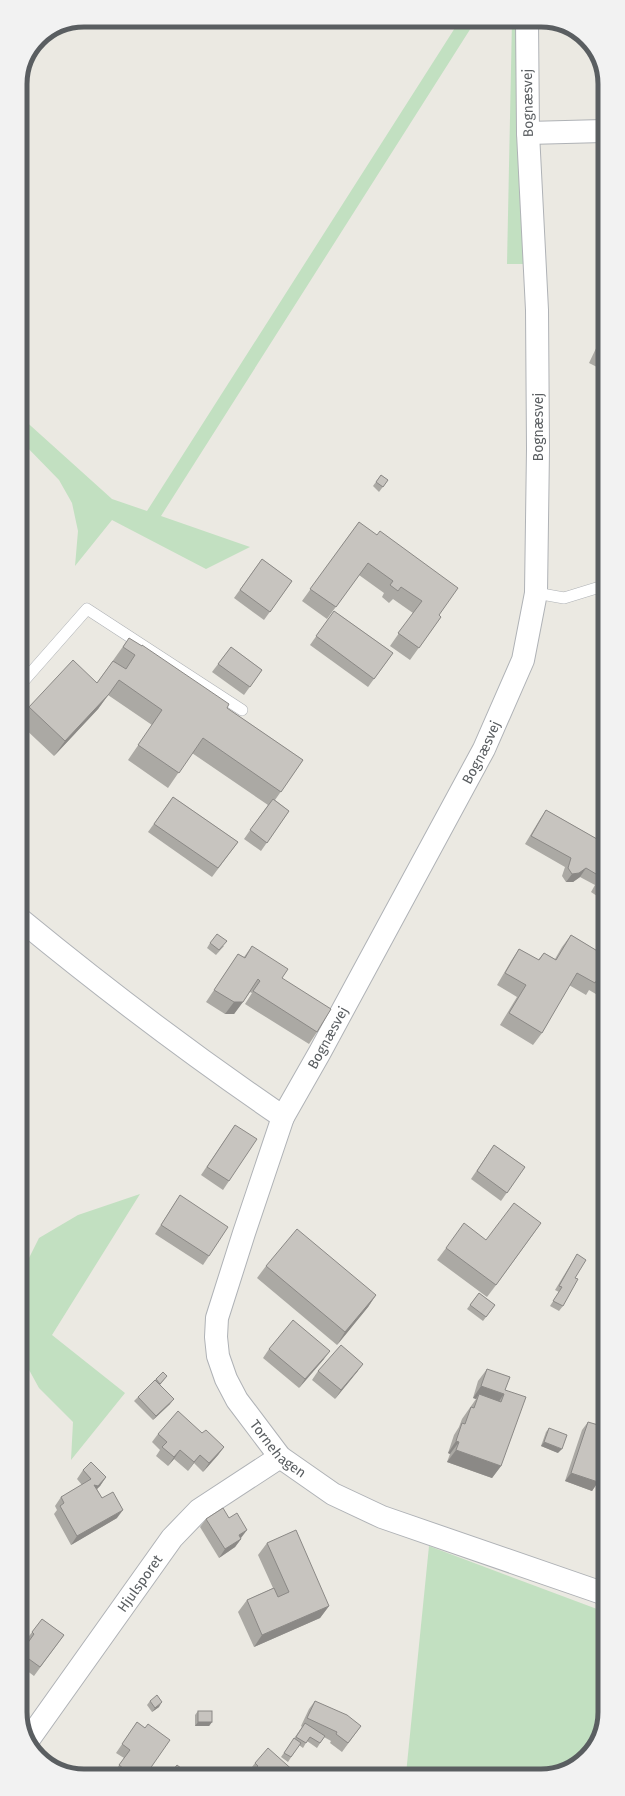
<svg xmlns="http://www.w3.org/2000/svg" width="625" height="1796" font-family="'Fira Sans',sans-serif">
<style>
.green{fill:#c2e0c1}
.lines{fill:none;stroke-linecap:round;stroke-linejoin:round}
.lane-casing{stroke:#afb2b6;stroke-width:12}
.street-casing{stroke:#afb2b6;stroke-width:24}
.secondary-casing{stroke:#afb2b6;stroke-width:24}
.lane{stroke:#fff;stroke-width:11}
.street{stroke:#fff;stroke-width:22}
.secondary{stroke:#fff;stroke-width:22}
.wall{fill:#aba9a4}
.shaded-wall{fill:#8b8986}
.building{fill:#c7c4bf;stroke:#8b8986}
.labels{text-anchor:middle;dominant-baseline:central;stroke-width:3;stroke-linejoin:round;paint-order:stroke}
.street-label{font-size:14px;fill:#5a5e61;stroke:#fff}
.rim{fill:none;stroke:#5a5e61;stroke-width:5}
</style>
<rect width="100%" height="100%" fill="#ebe9e2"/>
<g class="green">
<path d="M460,20H476L161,516L250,547L206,569L112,520L75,566L78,531L72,503L59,480L21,441V417L112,499L147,511Z"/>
<path d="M512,20H520L525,264H507Z"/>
<path d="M140,1194L52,1335L125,1393L71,1460L73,1422L39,1388L22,1357V1272L39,1238L78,1215Z"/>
<path d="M429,1546L605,1612V1712L592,1751L558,1774H406Z"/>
</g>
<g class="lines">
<g class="lane-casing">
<g id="lane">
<path d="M536,593L564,598L603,586"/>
<path d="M21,684L87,609L242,710"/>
</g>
</g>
<g class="street-casing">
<g id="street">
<path d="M528,133L603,131"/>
<path id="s1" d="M283,1117L244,1233L217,1318L216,1337L218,1356L226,1379L237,1400L280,1457L333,1494L382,1517L605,1594"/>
<path id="s2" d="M29,1739L172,1538L199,1510L280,1457"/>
</g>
</g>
<g class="secondary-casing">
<g id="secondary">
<path id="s3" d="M21,920C105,989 192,1055 283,1117L320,1052L484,749L523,660L536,593L538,449L537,310L528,133L527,20"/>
</g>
</g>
<use href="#lane" class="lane"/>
<use href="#street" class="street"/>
<use href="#secondary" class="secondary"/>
</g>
<g class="wall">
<path d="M603,336V373L600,371L601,369L589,363L600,340Z"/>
<path d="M381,475L388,480L379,492L373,486Z"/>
<path d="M359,522L441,617L410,660L390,646L413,613L393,599L389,603L382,597L384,593L359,575L327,619L302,601Z"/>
<path d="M262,559L292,581L264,620L234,598Z"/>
<path d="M334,611L393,653L368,687L310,645Z"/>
<path d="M129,638L227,708L303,760L275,800L289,811L261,851L244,839L268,805L192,753L168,788L128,760L152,725L108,695L98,709L54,756L21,725V718L29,707L97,683Z"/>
<path d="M231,647L262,670L244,695L212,672Z"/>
<path d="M173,797L238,842L212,877L148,832Z"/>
<path d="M546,810L604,843V886L597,896L591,892L595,885L580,877L573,882H566L562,876L565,867L525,844L540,819Z"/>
<path d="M571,935L604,955V992L601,997L589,990L586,995L569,985L542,1033L533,1045L500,1025L517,997L497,985L511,961L519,949L538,960L544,953L555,959L562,947Z"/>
<path d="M210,943L224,946L216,955L207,948Z"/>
<path d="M252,946L282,978L317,1032L309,1044L245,1004L252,993L250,992L234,1014H225L206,1002L238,954L244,957Z"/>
<path d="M235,1125L229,1181L223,1190L201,1175Z"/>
<path d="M494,1145L525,1167L501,1201L471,1179Z"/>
<path d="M180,1195L209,1256L203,1265L155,1234Z"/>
<path d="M541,1223L487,1297L437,1260L446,1248L486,1240Z"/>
<path d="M577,1254L563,1306L559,1311L550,1306L559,1292L555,1290Z"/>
<path d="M266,1266L376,1295L368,1307L337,1345L257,1278Z"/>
<path d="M479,1293L495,1305L483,1321L467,1309Z"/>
<path d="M269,1349L324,1359L299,1388L263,1358Z"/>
<path d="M363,1364L357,1372L335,1399L312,1380L318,1371Z"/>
<path d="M487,1369L505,1390L501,1466L492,1478L447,1462L450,1454L448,1453L454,1435L459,1427L462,1419L476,1399L473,1398L478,1381Z"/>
<path d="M163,1372L167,1376L160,1385L170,1404L153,1420L134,1401Z"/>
<path d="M588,1422L598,1482L592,1491L565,1481L582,1430Z"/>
<path d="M549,1428L558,1453L541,1446L546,1432Z"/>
<path d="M202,1433L224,1447L218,1455L203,1472L194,1463L188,1471L174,1459L168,1466L156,1456L160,1450L152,1442L158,1434Z"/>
<path d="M83,1470L106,1477L100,1486L97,1489L102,1498L117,1518L71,1545L54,1514L57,1510L55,1506L61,1497L82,1485L77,1479Z"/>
<path d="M206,1519L241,1539L235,1547L219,1558L200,1527Z"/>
<path d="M267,1543L329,1606L320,1618L254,1647L238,1612L247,1600L273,1588L258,1555Z"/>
<path d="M42,1619L64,1635L34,1676L22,1667V1651L28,1642L26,1640Z"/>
<path d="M150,1701L159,1707L152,1712L147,1705Z"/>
<path d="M315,1701L361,1726L342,1752L330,1743L331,1741L324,1737L317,1748L307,1741L303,1748L299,1745L288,1762L281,1757L302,1727L301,1726L309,1709Z"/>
<path d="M198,1711L212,1722L209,1726H195V1715Z"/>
<path d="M137,1722L145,1728V1776H115L113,1774L124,1758L116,1753Z"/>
<path d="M255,1763L294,1775L251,1773L249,1771Z"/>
</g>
<g class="shaded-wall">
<path d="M109,694L98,709L54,756L65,741Z"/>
<path d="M586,868L580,877L573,882H566L572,874Z"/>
<path d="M234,1002H243L234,1014H225Z"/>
<path d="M541,1223L532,1235L487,1297L496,1285Z"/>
<path d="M376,1295L368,1307L337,1345L345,1332Z"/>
<path d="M330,1351L324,1359L299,1388L305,1379Z"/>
<path d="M363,1364L357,1372L335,1399L341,1390Z"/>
<path d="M481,1386L504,1394L496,1406L479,1394L476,1399L473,1398Z"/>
<path d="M174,1399L170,1404L153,1420L156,1416Z"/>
<path d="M456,1441L459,1442L450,1454L448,1453Z"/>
<path d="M544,1442L562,1449L558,1453L541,1446Z"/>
<path d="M224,1447L218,1455L203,1472L209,1463Z"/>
<path d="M180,1450L174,1459L168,1466L174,1457Z"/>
<path d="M456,1450L501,1466L492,1478L447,1462Z"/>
<path d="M200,1455L188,1471L194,1462Z"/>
<path d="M571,1473L598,1482L592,1491L565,1481Z"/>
<path d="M106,1477L100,1486L92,1494L94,1485Z"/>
<path d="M123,1510L117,1518L71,1545L77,1536Z"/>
<path d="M247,1530L241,1538L233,1544L239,1535Z"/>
<path d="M241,1539L235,1547L219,1558L225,1549Z"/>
<path d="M329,1606L320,1618L254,1647L262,1635Z"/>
<path d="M162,1702L159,1707L152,1712L155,1708Z"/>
<path d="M198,1722H212L209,1726H195Z"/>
</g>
<g class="building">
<path d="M603,340V354L598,351Z"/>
<path d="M381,475L388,480L383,487L376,482Z"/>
<path d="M359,522L377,535L380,531L458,588L439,615L441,617L419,648L398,633L422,601L401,587L398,591L390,585L393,581L368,563L336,607L310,589Z"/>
<path d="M262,559L292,581L270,612L240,590Z"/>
<path d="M334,611L393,653L374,679L316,636Z"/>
<path d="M129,638L142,646V645L229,704L227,708L303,760L281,792L203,738L179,773L138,745L162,710L119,680L109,694L65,741L29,707L73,660L97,683L113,661L126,669L135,655L123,647Z"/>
<path d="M231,647L262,670L250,687L218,664Z"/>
<path d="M173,797L238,842L218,868L154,824Z"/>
<path d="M273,799L289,811L267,843L250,830Z"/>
<path d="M546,810L604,843V886L603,887L597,884L601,877L586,868L579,873L572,874L568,868L571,858L531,836Z"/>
<path d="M217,934L227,941L219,950L210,943Z"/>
<path d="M571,935L604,955V981L598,978L595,983L577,973L542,1033L509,1013L526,985L505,973L519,949L539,960L544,953L556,960Z"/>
<path d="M252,946L288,969L282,978L331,1009L317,1032L253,991L260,981L258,979L243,1002H234L214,990L238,954L245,958Z"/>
<path d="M235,1125L257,1139L229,1181L207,1167Z"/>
<path d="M494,1145L525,1167L507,1193L477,1171Z"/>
<path d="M180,1195L228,1227L209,1256L161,1225Z"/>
<path d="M514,1203L541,1223L496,1285L446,1248L464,1223L486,1240Z"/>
<path d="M297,1229L376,1295L345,1332L266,1266Z"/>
<path d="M577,1254L586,1260L575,1278L578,1279L563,1306L553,1301L562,1287L559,1286Z"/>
<path d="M479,1293L495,1305L486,1317L470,1305Z"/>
<path d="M293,1320L330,1351L305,1379L269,1349Z"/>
<path d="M341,1345L363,1364L341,1390L318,1371Z"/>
<path d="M487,1369L510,1377L505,1390L526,1397L501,1466L456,1450L459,1442L456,1441L462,1423L465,1424L471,1407L474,1408L479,1394L501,1402L504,1394L481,1386Z"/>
<path d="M163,1372L167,1376L160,1384L156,1379Z"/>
<path d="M155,1380L174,1399L156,1416L138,1397Z"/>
<path d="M178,1411L202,1433L206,1430L224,1447L209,1463L200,1455L194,1462L180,1450L174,1457L162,1447L167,1442L158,1434Z"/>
<path d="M588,1422L605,1427V1463L598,1482L571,1473Z"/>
<path d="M549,1428L567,1435L562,1449L544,1442Z"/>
<path d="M91,1462L106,1477L98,1486L94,1485L102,1498L113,1492L123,1510L77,1536L60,1506L64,1503L61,1497L91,1479L83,1470Z"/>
<path d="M223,1508L229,1518L237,1513L247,1530L239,1535L241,1539L225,1549L206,1519Z"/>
<path d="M296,1530L329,1606L262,1635L247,1600L274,1588L278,1597L289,1592L267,1543Z"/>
<path d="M42,1619L64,1635L40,1667L22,1654V1651L34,1634L32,1632Z"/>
<path d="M157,1695L162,1702L155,1708L150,1701Z"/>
<path d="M315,1701L347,1715L361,1726L348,1743L336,1734L337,1732L307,1718Z"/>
<rect x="198" y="1711" width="14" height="11"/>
<path d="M137,1722L145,1728L148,1724L170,1740L145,1776H133L119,1765L130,1750L122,1744Z"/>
<path d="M305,1723L325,1736L320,1743L310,1737L306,1743L296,1737Z"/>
<path d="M294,1738L301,1743L291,1757L284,1753Z"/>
<path d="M268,1748L296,1773L294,1775H250L258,1766L255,1763Z"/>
<path d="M177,1765L186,1772L184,1775H169Z"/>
</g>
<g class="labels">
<g class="street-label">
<text transform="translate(528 103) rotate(-91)">Bognæsvej</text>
<text transform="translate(538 427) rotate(-90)">Bognæsvej</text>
<text stroke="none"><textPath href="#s3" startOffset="743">Bognæsvej</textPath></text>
<text stroke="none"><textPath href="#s3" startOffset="419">Bognæsvej</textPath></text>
<text stroke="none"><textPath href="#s1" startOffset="362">Tornehagen</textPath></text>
<text stroke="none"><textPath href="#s2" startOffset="191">Hjulsporet</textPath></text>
</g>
</g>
<path d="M0 0H625V1796H0ZM84 27H541A57 57 0 0 1 598 84V1712A57 57 0 0 1 541 1769H84A57 57 0 0 1 27 1712V84A57 57 0 0 1 84 27Z" fill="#f2f2f2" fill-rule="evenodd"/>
<path class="rim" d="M84 27H541A57 57 0 0 1 598 84V1712A57 57 0 0 1 541 1769H84A57 57 0 0 1 27 1712V84A57 57 0 0 1 84 27Z"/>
</svg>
